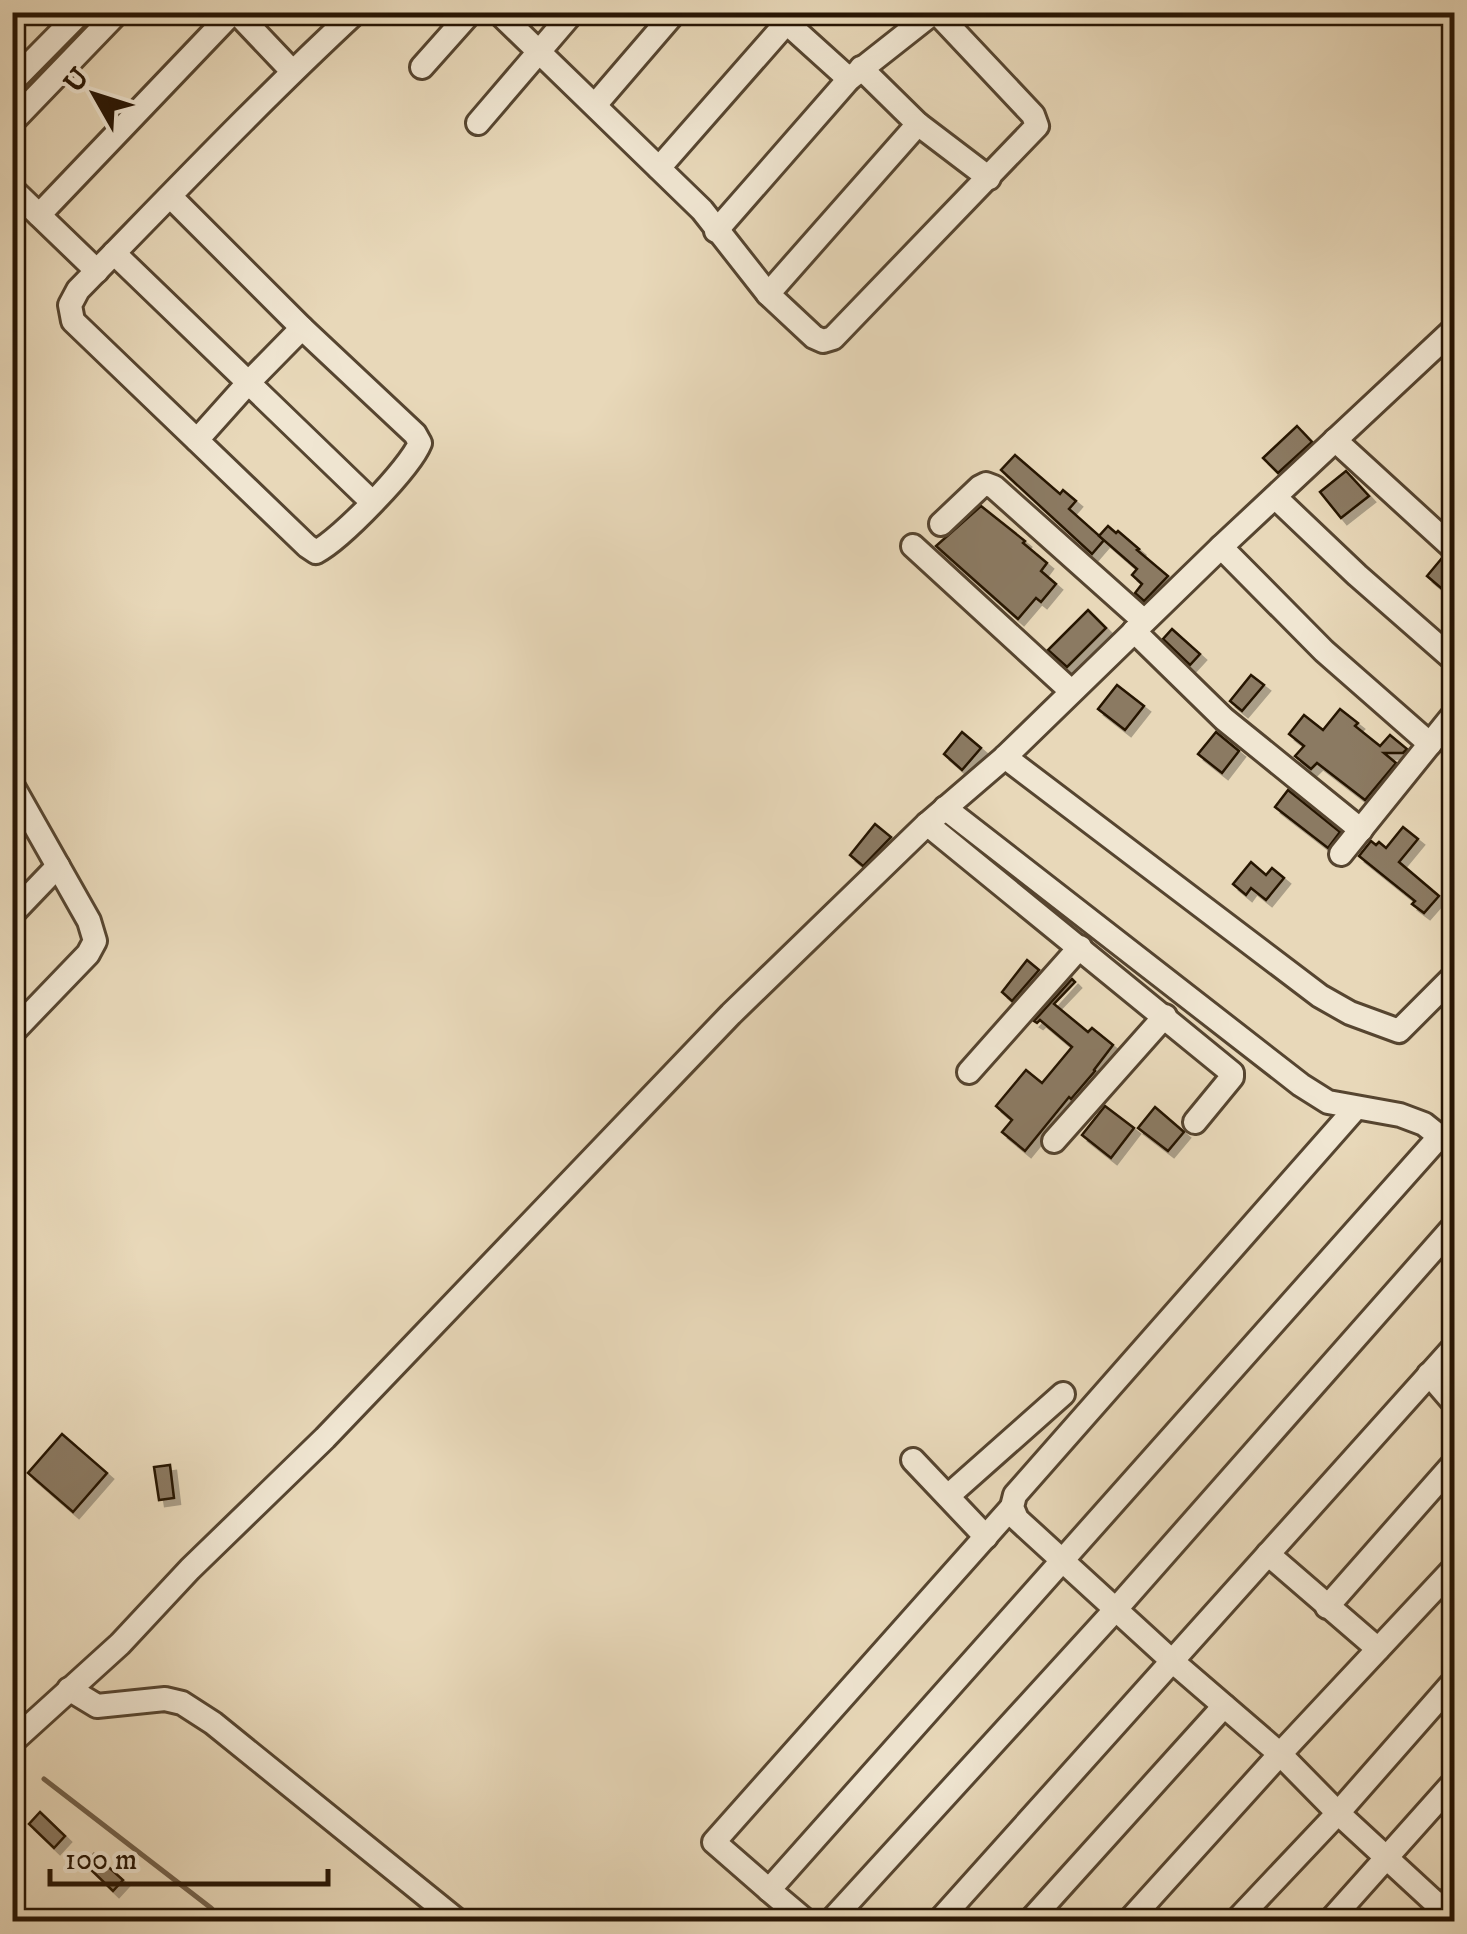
<svg xmlns="http://www.w3.org/2000/svg" width="1467" height="1934" font-family="'IM FELL DW Pica',serif">
<style>
.lines{fill:none;stroke-linecap:round;stroke-linejoin:round}
.stream{stroke:#73614b;stroke-width:5}
.building{fill:#8b7a62;stroke:#261403;stroke-width:2.5;filter:url(#shadow)}
.minor-casing{stroke:#564530;stroke-width:28}
.minor{stroke:#f0e6d2;stroke-width:22}
</style>
<defs>
<filter id="shadow"><feDropShadow dx="6" dy="6" stdDeviation="0" flood-color="#0004"/></filter>
</defs>
<rect width="100%" height="100%" fill="#e8d8b9"/>
<filter id="stains"><feTurbulence type="fractalNoise" baseFrequency=".002" numOctaves="4"/><feColorMatrix values="0 0 0 0 .2 0 0 0 0 .09 0 0 0 0 .02 0 0 0 .5 -.17"/></filter>
<radialGradient id="worn" r=".72"><stop offset=".6" stop-color="#630" stop-opacity="0"/><stop offset="1" stop-color="#630" stop-opacity=".3"/></radialGradient>
<g class="lines">
<path class="stream" d="M44,1779L211,1908L224,1922"/>
</g>
<g class="building">
<path d="M1297,426L1312,442L1278,473L1263,458Z"/>
<path d="M1015,455L1060,494L1063,490L1076,501L1069,509L1104,540L1092,554L1001,470Z"/>
<path d="M1346,471L1369,496L1341,518L1320,492Z"/>
<path d="M981,506L1025,541L1023,543L1047,563L1041,571L1056,584L1041,602L1036,598L1018,619L936,546Z"/>
<path d="M1108,526L1116,533L1118,531L1139,549L1137,550L1168,576L1144,601L1135,593L1142,584L1132,575L1137,569L1099,536Z"/>
<path d="M1442,558L1454,564V599L1427,576Z"/>
<path d="M1088,610L1106,628L1067,667L1048,650Z"/>
<path d="M1172,629L1200,654L1190,665L1163,639Z"/>
<path d="M1251,675L1264,685L1242,711L1230,701Z"/>
<path d="M1117,685L1144,706L1125,730L1098,709Z"/>
<path d="M1340,709L1358,723L1355,726L1380,746L1390,735L1407,749L1403,753H1384L1396,763L1365,800L1317,763L1311,769L1295,756L1304,746L1289,734L1304,715L1323,730Z"/>
<path d="M962,732L981,748L962,770L944,754Z"/>
<path d="M1216,732L1239,751L1222,773L1198,754Z"/>
<path d="M1288,790L1340,832L1328,848L1275,807Z"/>
<path d="M875,824L891,837L863,866L850,855Z"/>
<path d="M1403,827L1418,839L1399,862L1439,896L1424,913L1412,904L1415,901L1359,856L1371,841L1376,845L1379,842L1386,848Z"/>
<path d="M1251,862L1266,875L1272,868L1284,878L1266,900L1251,888L1246,895L1233,884Z"/>
<path d="M1027,960L1039,970L1012,1001L1002,992Z"/>
<path d="M1072,979L1075,982L1054,1004L1088,1032L1092,1028L1113,1045L1094,1070L1095,1071L1071,1099L1069,1097L1025,1151L1002,1132L1012,1120L996,1106L1026,1070L1042,1083L1072,1047L1040,1020L1037,1023L1034,1021Z"/>
<path d="M1105,1106L1134,1128L1111,1158L1082,1135Z"/>
<path d="M1155,1107L1184,1132L1168,1151L1138,1128Z"/>
<path d="M62,1434L107,1473L73,1512L28,1473Z"/>
<path d="M170,1465L174,1498L159,1500L154,1467Z"/>
<path d="M40,1812L65,1836L54,1848L29,1824Z"/>
<path d="M94,1854L123,1880L113,1891L85,1864Z"/>
</g>
<g class="lines">
<g class="minor-casing">
<g id="minor">
<path d="M236,12L292,71"/>
<path d="M498,12L702,210L768,294L814,337L823,341L833,338L1037,126L1033,115L936,12"/>
<path d="M777,14L849,79"/>
<path d="M422,67L471,12"/>
<path d="M861,68L918,124L989,178"/>
<path d="M12,82L81,12"/>
<path d="M595,105L675,12"/>
<path d="M12,122L118,12"/>
<path d="M478,123L573,12"/>
<path d="M659,168L796,12"/>
<path d="M12,189L97,271"/>
<path d="M170,196L302,328L415,434L420,443C410,468 341,539 316,552L307,546L73,321L70,305L78,290C170,196 260,101 356,12"/>
<path d="M39,215L233,12"/>
<path d="M716,231L849,79L934,12"/>
<path d="M114,253L372,502"/>
<path d="M768,294L918,124"/>
<path d="M197,440L248,383L302,328"/>
<path d="M1335,440L1454,549"/>
<path d="M1275,497L1357,575L1454,660"/>
<path d="M941,524L980,487L986,484L994,487L1144,621"/>
<path d="M913,546L1071,691"/>
<path d="M1221,547L1324,651L1430,744"/>
<path d="M1134,631L1224,719L1361,830"/>
<path d="M1005,757L1320,996L1350,1013L1399,1031L1454,976"/>
<path d="M12,785L89,921L95,941L88,954L12,1033"/>
<path d="M945,808L1301,1085L1328,1102L1400,1115L1424,1124L1454,1148"/>
<path d="M927,824L1232,1073V1077L1195,1122"/>
<path d="M1341,854L1454,714"/>
<path d="M12,914L58,866"/>
<path d="M969,1072L1080,947"/>
<path d="M1355,1109L1015,1495L1012,1507L1017,1519L1171,1660L1280,1754L1338,1813L1454,1920"/>
<path d="M1054,1141L1165,1016"/>
<path d="M1429,1374L1454,1403"/>
<path d="M913,1460L986,1537"/>
<path d="M948,1496L1063,1394"/>
<path d="M1012,1507L714,1842L769,1890L1440,1136"/>
<path d="M1268,1554L1378,1649"/>
<path d="M1327,1607L1454,1463"/>
<path d="M69,1689L97,1706L165,1699L182,1703L213,1723L459,1922"/>
<path d="M12,1742L120,1644L190,1569L325,1438L731,1014L927,824L1005,757L1221,547L1454,329"/>
<path d="M769,1890L807,1922"/>
<path d="M830,1922L1116,1609L1454,1226"/>
<path d="M938,1922L1454,1347"/>
<path d="M1029,1922L1224,1706"/>
<path d="M1128,1922L1280,1754L1454,1568"/>
<path d="M1235,1922L1338,1813L1454,1681"/>
<path d="M1329,1922L1454,1782"/>
<path d="M1430,1922L1454,1894"/>
</g>
</g>
<use href="#minor" class="minor"/>
</g>
<rect width="1467" height="1934" fill="none" stroke="#e8d8b9" stroke-width="50"/>
<rect x="15" y="15" width="1437" height="1904" fill="none" stroke="#261403" stroke-width="5"/>
<rect x="25" y="25" width="1417" height="1884" fill="none" stroke="#261403" stroke-width="2.5"/>
<g transform="translate(95 95) rotate(309)" stroke="#f0e6d2" stroke-width="8" paint-order="stroke">
<path d="M0-8L18 38L0 25L-18 38Z" fill="#261403"/>
<text y="-15" font-size="28" font-weight="bold" text-anchor="middle" fill="#261403">U</text>
</g>
<path d="M50 1869v15h278v-15" fill="none" stroke="#261403" stroke-width="5"/>
<text x="65" y="1869" font-size="30" fill="#261403" stroke="#f0e6d2" stroke-width="8" paint-order="stroke">100 m</text>
<rect width="100%" height="100%" filter="url(#stains)"/>
<rect width="100%" height="100%" fill="url(#worn)"/>
</svg>
